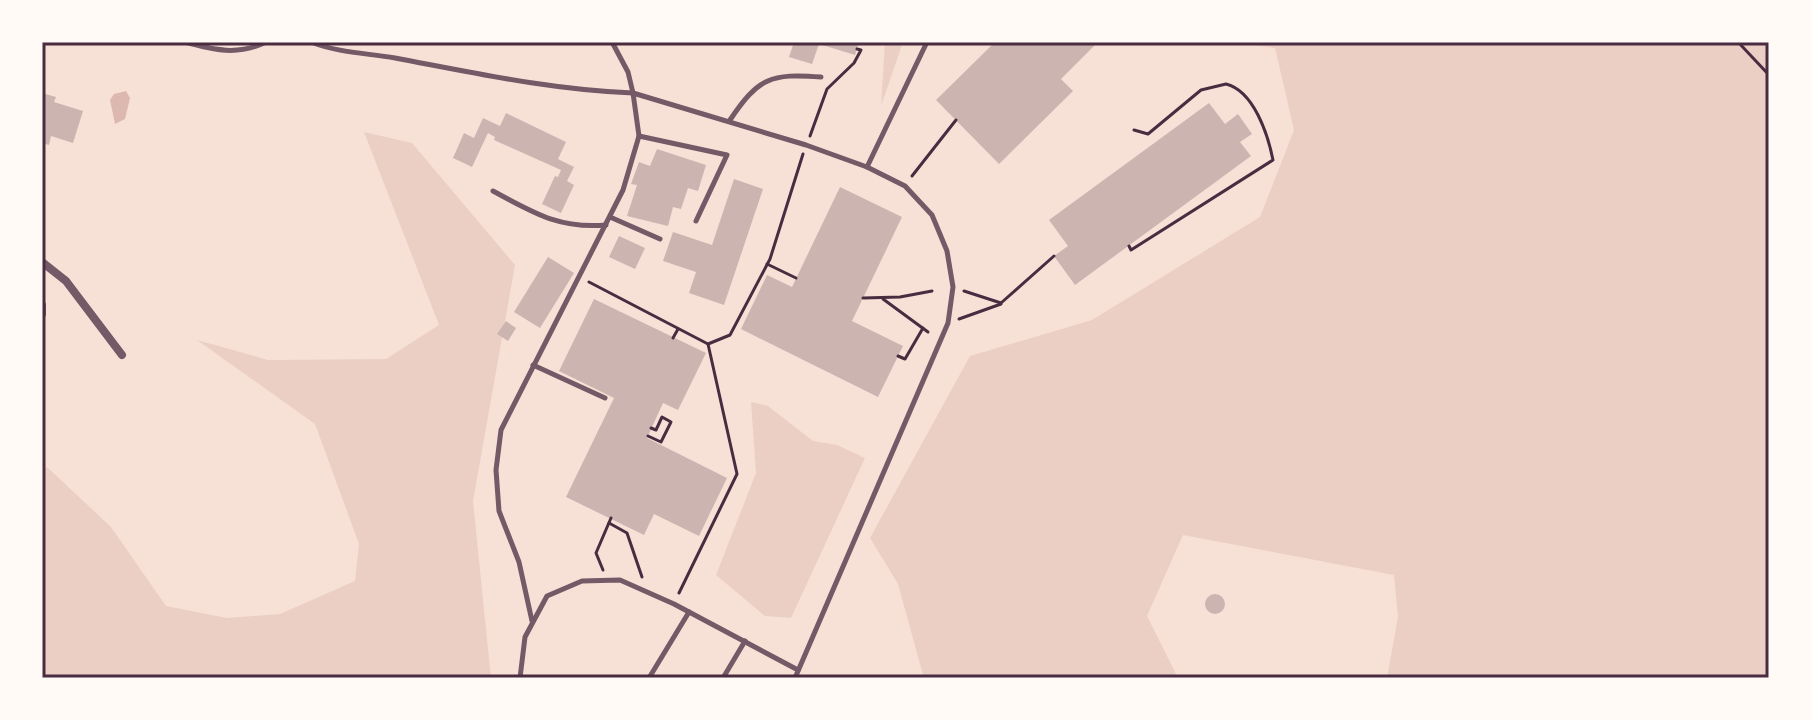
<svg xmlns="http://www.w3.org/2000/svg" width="1811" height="720" font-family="'Roboto Condensed',sans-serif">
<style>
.green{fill:#ebcfc5}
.water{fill:#dcb8b0}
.building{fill:#ccb4b1}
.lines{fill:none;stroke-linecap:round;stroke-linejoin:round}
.path{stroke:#4a2c40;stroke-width:3}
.service{stroke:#755966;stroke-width:5}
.minor{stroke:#755966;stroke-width:8}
.neatline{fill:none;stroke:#4a2c40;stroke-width:3}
</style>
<rect width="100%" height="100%" fill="#f7e1d7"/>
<g class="green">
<path d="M885,42H903L881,106Z"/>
<path d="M1233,42H1769V678H1387L1398,617L1394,575L1183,535L1147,616L1178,678L923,675L898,584L870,538L970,356L1092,320L1260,217L1294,130L1275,48Z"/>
<path d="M364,132L412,143L515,265L473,501L491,678H42V472L47,467L111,527L166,606L227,618L280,614L355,581L359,544L315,424L197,340L268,360L386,359L439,325Z"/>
<path d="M751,402L768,406L813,441L837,445L865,458L791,618L765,616L716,575L756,473Z"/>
</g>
<path class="water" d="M126,91L130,98L125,119L115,124L110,100L114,94Z"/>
<g class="building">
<path d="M794,42H859L855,55L819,44L812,64L789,57Z"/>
<path d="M995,42H1098L1061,79L1073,91L999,164L936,100Z"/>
<path d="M42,93L56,97L54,102L83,111L73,143L51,136L49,145L42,143Z"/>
<path d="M1209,103L1225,124L1238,114L1252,134L1240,142L1251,156L1075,285L1054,256L1068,246L1049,220Z"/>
<path d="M506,113L566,142L558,159L574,167L567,181L574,185L561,213L542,204L555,176L558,177L561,170L494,140L495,137L488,133L472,167L453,158L464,133L474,138L483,118L500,126Z"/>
<path d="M657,149L706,165L698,191L688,188L681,209L673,207L668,226L627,216L637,185L631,184L639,162L650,166Z"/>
<path d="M734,179L763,189L724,305L689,293L696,272L663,261L673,232L712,245Z"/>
<path d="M840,187L902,217L852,321L903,346L878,397L741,329L767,275L792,287Z"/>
<path d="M619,236L645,248L635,269L609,257Z"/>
<path d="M548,257L574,273L540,328L514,312Z"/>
<path d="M594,299L706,353L678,410L663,403L647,438L727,478L699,536L654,514L644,535L566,497L614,398L559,371Z"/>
<path d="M506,321L516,328L508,341L497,334Z"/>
<circle cx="1215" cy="604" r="10"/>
</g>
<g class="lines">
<g class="path">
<path d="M1738,42L1769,75"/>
<path d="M810,136L827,89L854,63L861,50L857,49"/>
<path d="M912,176L956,120"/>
<path d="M1129,246L1131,250L1273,160C1268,135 1254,91 1226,84L1201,90L1148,134L1134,130"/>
<path d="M767,264L796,278"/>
<path d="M589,282L708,344L737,474L679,593"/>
<path d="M964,291L1001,303L1054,256"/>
<path d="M863,298L900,297L932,291"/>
<path d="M883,299L928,332"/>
<path d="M959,319L1001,304"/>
<path d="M673,338L678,329"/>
<path d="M708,344L730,335L770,259L803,154"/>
<path d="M898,356L905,359L923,328"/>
<path d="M648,436L661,442L671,422L662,417L656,430L651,428"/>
<path d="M609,523L627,533L642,577"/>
<path d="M603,570L596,553L611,518"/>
</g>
<g class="service">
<path d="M185,42C214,50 238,56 266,42"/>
<path d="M311,42C339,53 366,53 395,58C475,73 552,90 633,93L628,72L612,42"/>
<path d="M730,120C758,78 771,73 821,77"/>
<path d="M639,136L727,155L696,221"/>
<path d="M867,167L927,42"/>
<path d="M493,191C534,213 559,229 606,225"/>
<path d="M610,217L660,239"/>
<path d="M533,365L605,398"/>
<path d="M532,621L519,562L499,511L496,470L501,430L623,190L639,136L633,93L806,145L867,167L905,186L932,215L947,251L953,287L948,323L795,678"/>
<path d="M520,678L525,637L547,596L582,581L620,580L674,604L798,670"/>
<path d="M649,678L689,612"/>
<path d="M723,678L745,641"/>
</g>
<g class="minor">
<path d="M42,262L66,281L122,355"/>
<path d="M42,305V314"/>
</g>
</g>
<rect width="1811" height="720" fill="none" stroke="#fffaf5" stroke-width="88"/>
<rect x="44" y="44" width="1723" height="632" class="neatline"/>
</svg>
